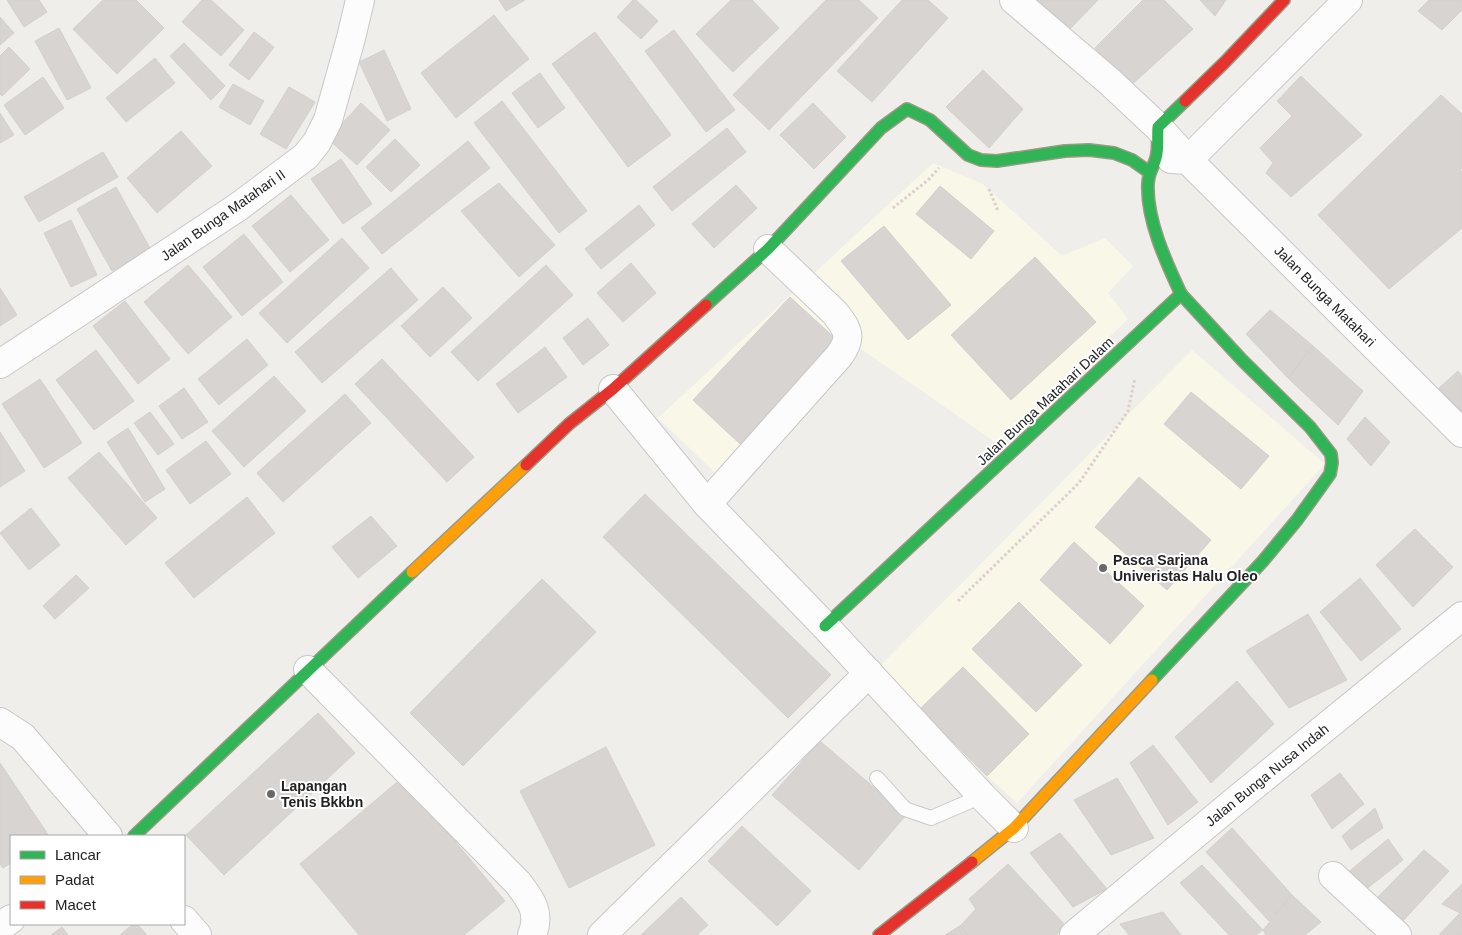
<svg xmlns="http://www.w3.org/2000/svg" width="1462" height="935" font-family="Arial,sans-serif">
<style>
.education{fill:#f8f7e8}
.building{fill:#d7d4d2;stroke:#d3d0cc}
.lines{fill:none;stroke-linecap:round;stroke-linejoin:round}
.lane-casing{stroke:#c9c8c7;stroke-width:16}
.street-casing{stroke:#c9c8c7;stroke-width:30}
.fast-casing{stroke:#999a82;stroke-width:14}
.slow-casing{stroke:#999a82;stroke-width:14}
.jam-casing{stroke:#999a82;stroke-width:14}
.path{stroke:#dccecd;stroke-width:3;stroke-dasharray:2.5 2.5;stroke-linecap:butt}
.lane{stroke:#fdfcfc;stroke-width:14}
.street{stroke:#fdfcfc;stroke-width:28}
.fast{stroke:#30b455;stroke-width:11}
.slow{stroke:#ff9f0a;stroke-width:11}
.jam{stroke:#e5322d;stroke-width:11}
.poi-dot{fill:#6a6968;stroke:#fff;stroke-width:2}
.labels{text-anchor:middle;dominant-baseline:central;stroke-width:4;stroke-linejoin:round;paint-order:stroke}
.street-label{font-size:14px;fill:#222;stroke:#fff}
.poi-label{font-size:14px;font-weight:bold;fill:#222;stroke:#fff;text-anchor:start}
</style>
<rect width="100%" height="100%" fill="#f0eeeb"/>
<g class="education">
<path d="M933,163L983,184L1062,256L1105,238L1133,266L1108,293L1128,319L998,444L847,339L722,479L658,418Z"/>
<path d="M1192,350L1325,464L1017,803L874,672Z"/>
</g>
<g class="building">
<path d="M7,0H39L47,12L24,27Z"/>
<path d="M103,0H136L164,28L117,74L73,29Z"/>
<path d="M202,0H211L244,30L221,56L182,22Z"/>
<path d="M499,0H525L506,11Z"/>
<path d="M633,0H636L658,21L641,39L617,17Z"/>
<path d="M731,0H752L779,28L733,72L696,34Z"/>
<path d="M826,0H859L878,18L769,130L733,95Z"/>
<path d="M902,0H928L948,18L872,102L837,71Z"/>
<path d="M1034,0H1098L1067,32Z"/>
<path d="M1143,0H1164L1193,29L1128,88L1095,48Z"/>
<path d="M1200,0H1226L1215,16Z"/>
<path d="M1429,0H1462V10L1442,30L1418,11Z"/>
<path d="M494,15L529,59L456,118L421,73Z"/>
<path d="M0,17L14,33L0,45Z"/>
<path d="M59,28L91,88L67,100L35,41Z"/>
<path d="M674,30L735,110L706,132L645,51Z"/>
<path d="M254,32L274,47L249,80L229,65Z"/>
<path d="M595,32L671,135L628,167L552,64Z"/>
<path d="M184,43L225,86L211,100L170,56Z"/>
<path d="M9,47L30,69L2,96L0,94V56Z"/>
<path d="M384,50L411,109L387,121L359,62Z"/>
<path d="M155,58L175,83L126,122L106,98Z"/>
<path d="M983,70L1023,109L989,148L946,107Z"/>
<path d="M540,73L565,108L538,128L512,93Z"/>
<path d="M1301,76L1362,135L1291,197L1266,173L1273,163L1260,148L1292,116L1277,101Z"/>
<path d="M43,77L64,108L25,135L4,105Z"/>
<path d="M233,84L264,101L250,125L219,107Z"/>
<path d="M289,87L315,102L286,149L260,134Z"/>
<path d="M1441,95L1462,114V168L1460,170L1462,172V228L1389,289L1318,215Z"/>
<path d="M502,101L587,211L559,233L474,123Z"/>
<path d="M361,103L390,130L357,165L328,139Z"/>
<path d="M813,103L846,137L814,169L780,135Z"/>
<path d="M0,113L14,135L0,143Z"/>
<path d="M727,128L746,152L672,211L653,187Z"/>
<path d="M181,131L212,166L157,213L127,178Z"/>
<path d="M395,139L420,165L391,192L366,167Z"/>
<path d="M468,141L490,168L382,254L361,228Z"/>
<path d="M103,152L118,177L39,222L24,197Z"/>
<path d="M341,159L372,204L343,224L311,179Z"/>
<path d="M499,183L555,245L519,277L461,211Z"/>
<path d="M736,185L757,208L714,248L692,224Z"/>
<path d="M940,186L994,231L971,259L916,214Z"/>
<path d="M116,187L151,250L112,271L77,209Z"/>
<path d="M291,195L329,240L290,272L252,226Z"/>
<path d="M639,205L655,225L601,269L585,249Z"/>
<path d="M71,220L97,275L71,287L44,233Z"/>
<path d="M884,226L951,305L908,340L841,261Z"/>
<path d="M244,234L283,282L242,316L203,267Z"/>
<path d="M342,238L369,268L287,343L259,313Z"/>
<path d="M1035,257L1096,322L1011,400L951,335Z"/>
<path d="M631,263L656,293L623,322L597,293Z"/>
<path d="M188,265L232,317L188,354L144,302Z"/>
<path d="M546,265L573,295L478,381L451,352Z"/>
<path d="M391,268L418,300L322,383L295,352Z"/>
<path d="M443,287L472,318L430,357L401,326Z"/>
<path d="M0,288L17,315L0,326Z"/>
<path d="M790,297L837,340L740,444L693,400Z"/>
<path d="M125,301L170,359L138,384L93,326Z"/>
<path d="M1270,310L1313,346L1288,378L1246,334Z"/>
<path d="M588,318L609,345L583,365L563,338Z"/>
<path d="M247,339L268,365L219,405L198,379Z"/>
<path d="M1313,346L1363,391L1338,425L1288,378Z"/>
<path d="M545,347L567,377L518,413L496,384Z"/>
<path d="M96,350L134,401L94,430L56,380Z"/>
<path d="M382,359L474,457L447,482L355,384Z"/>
<path d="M1458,371L1462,376V410L1459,412L1438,389Z"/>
<path d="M274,376L306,411L244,467L212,431Z"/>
<path d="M40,379L82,443L44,468L2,404Z"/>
<path d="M184,388L208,422L182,439L159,406Z"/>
<path d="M1191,392L1269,456L1241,489L1164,424Z"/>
<path d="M345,394L371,423L283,502L257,473Z"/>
<path d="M150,412L174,444L158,455L134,423Z"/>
<path d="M1365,417L1390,442L1371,466L1347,439Z"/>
<path d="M128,428L165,489L145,502L107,442Z"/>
<path d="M0,432L25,471L0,487Z"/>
<path d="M206,441L231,474L190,504L166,470Z"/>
<path d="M99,452L157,518L126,545L68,478Z"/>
<path d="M1139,477L1211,540L1167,590L1095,527Z"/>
<path d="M645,494L831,675L788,718L603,537Z"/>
<path d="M247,497L275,533L194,598L165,563Z"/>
<path d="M31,508L60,545L29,570L0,533Z"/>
<path d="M371,516L397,546L358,578L332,547Z"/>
<path d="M1415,529L1453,567L1413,607L1376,565Z"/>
<path d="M1074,542L1144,606L1110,644L1040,580Z"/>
<path d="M76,575L89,588L55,619L43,606Z"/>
<path d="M1360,578L1401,629L1361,661L1320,612Z"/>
<path d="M542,579L596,632L463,766L410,713Z"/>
<path d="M1019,602L1082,665L1036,712L972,649Z"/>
<path d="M1308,614L1347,680L1289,708L1246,651Z"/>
<path d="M963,667L1029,734L987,776L920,709Z"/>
<path d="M1237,681L1274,724L1211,783L1175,737Z"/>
<path d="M318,713L355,753L224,875L186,835Z"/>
<path d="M820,741L906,815L859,870L772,795Z"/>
<path d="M1153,745L1198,802L1168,825L1130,763Z"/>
<path d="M606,747L655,845L569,888L520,791Z"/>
<path d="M0,763L49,836H11V863L3,868L0,864Z"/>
<path d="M1340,773L1364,804L1332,829L1311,795Z"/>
<path d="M402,778L505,901L464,935H359L300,864Z"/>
<path d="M1117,778L1154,838L1111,855L1074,800Z"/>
<path d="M1375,808L1383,828L1351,850L1342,836Z"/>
<path d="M742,826L811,891L777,926L708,861Z"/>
<path d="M1232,828L1292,895L1269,921L1206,852Z"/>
<path d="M1060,833L1107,889L1073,907L1030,853Z"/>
<path d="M1388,839L1403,860L1360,894L1345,875Z"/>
<path d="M1424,850L1449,871L1400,924L1375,900Z"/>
<path d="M1008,864L1066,926L1056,935H968L960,926L976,909L969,899Z"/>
<path d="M1202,865L1263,930L1256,935H1229L1180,883Z"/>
<path d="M1462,884V935H1439L1460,913L1442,904Z"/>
<path d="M1292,895L1321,922L1305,935H1266L1263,930Z"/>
<path d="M681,897L708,925L697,935H641Z"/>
<path d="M1163,912L1181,935H1129L1120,924Z"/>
<path d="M133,924H137L147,935H120Z"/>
<path d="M960,926L968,935H945Z"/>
<path d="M62,927L68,935H51Z"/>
</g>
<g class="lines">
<g class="lane-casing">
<path id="lane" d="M877,778L905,809L931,818L982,796"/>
</g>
<g class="street-casing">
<g id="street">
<path d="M1014,0L1110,82L1158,127L1188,160L1462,433"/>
<path d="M1171,159L1188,160L1348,0"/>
<path d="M0,364L238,207L306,156L317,142L328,120L351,38L360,0"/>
<path d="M613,389L707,504L825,626L982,796L1014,828"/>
<path d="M707,504L839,356C853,337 848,330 835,313L768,249"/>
<path d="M308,670L518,883C531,900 541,913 532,935"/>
<path d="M0,722L23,737L108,836"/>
<path d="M1333,876L1397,935"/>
<path d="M184,920L197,935"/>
<path d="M0,927L11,919"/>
<path d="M602,935L869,673"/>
<path d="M1074,935L1240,797L1462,616"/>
</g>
</g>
<g class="fast-casing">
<g id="fast">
<path d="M706,305L768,249L881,128L907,109L930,120L968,155L981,160L997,161L1065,151L1089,150L1114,153L1132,160L1149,172"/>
<path d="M825,626L1181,294C1166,262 1146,219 1148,183C1149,170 1153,169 1156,158C1159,149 1157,137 1158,127L1185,101"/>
<path d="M1152,680L1263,561L1297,520L1330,474L1332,463L1331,454L1310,427L1242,360L1181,294"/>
<path d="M134,836L412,572"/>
</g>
</g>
<g class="slow-casing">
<g id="slow">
<path d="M412,572L526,465"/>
<path d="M972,862L1014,828L1152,680"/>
</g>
</g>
<g class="jam-casing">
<g id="jam">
<path d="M1185,101L1225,62L1284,0"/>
<path d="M526,465L569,424L613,389L706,305"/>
<path d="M879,935L972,862"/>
</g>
</g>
<g class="path">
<path d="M989,189L998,211"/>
<path d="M893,208L928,180L939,168"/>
<path d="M958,601L1079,483L1128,411L1135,378"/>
</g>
<use href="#lane" class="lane"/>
<use href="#street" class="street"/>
<use href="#fast" class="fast"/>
<use href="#slow" class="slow"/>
<use href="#jam" class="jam"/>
</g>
<g class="poi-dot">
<circle cx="1103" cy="568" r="5"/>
<circle cx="271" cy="794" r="5"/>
</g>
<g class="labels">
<g class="street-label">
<text transform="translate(223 215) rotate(-35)">Jalan Bunga Matahari II</text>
<text transform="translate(1325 296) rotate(45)">Jalan Bunga Matahari</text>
<text transform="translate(1045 401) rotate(-43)">Jalan Bunga Matahari Dalam</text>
<text transform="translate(1267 775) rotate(-39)">Jalan Bunga Nusa Indah</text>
</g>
<g class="poi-label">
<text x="1113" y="560">Pasca Sarjana<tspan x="1113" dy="16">Univeristas Halu Oleo</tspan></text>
<text x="281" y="786">Lapangan<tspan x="281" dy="16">Tenis Bkkbn</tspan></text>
</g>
</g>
<rect x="10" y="835" width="175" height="90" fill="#ffffff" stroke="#a7a7a7"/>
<rect x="20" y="851" width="25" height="8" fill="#30b455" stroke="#a7a7a7"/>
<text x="55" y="860" font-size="15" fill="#222222">Lancar</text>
<rect x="20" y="876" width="25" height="8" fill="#ff9f0a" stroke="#a7a7a7"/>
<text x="55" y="885" font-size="15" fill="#222222">Padat</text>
<rect x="20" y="901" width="25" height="8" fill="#e5322d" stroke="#a7a7a7"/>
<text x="55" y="910" font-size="15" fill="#222222">Macet</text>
</svg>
